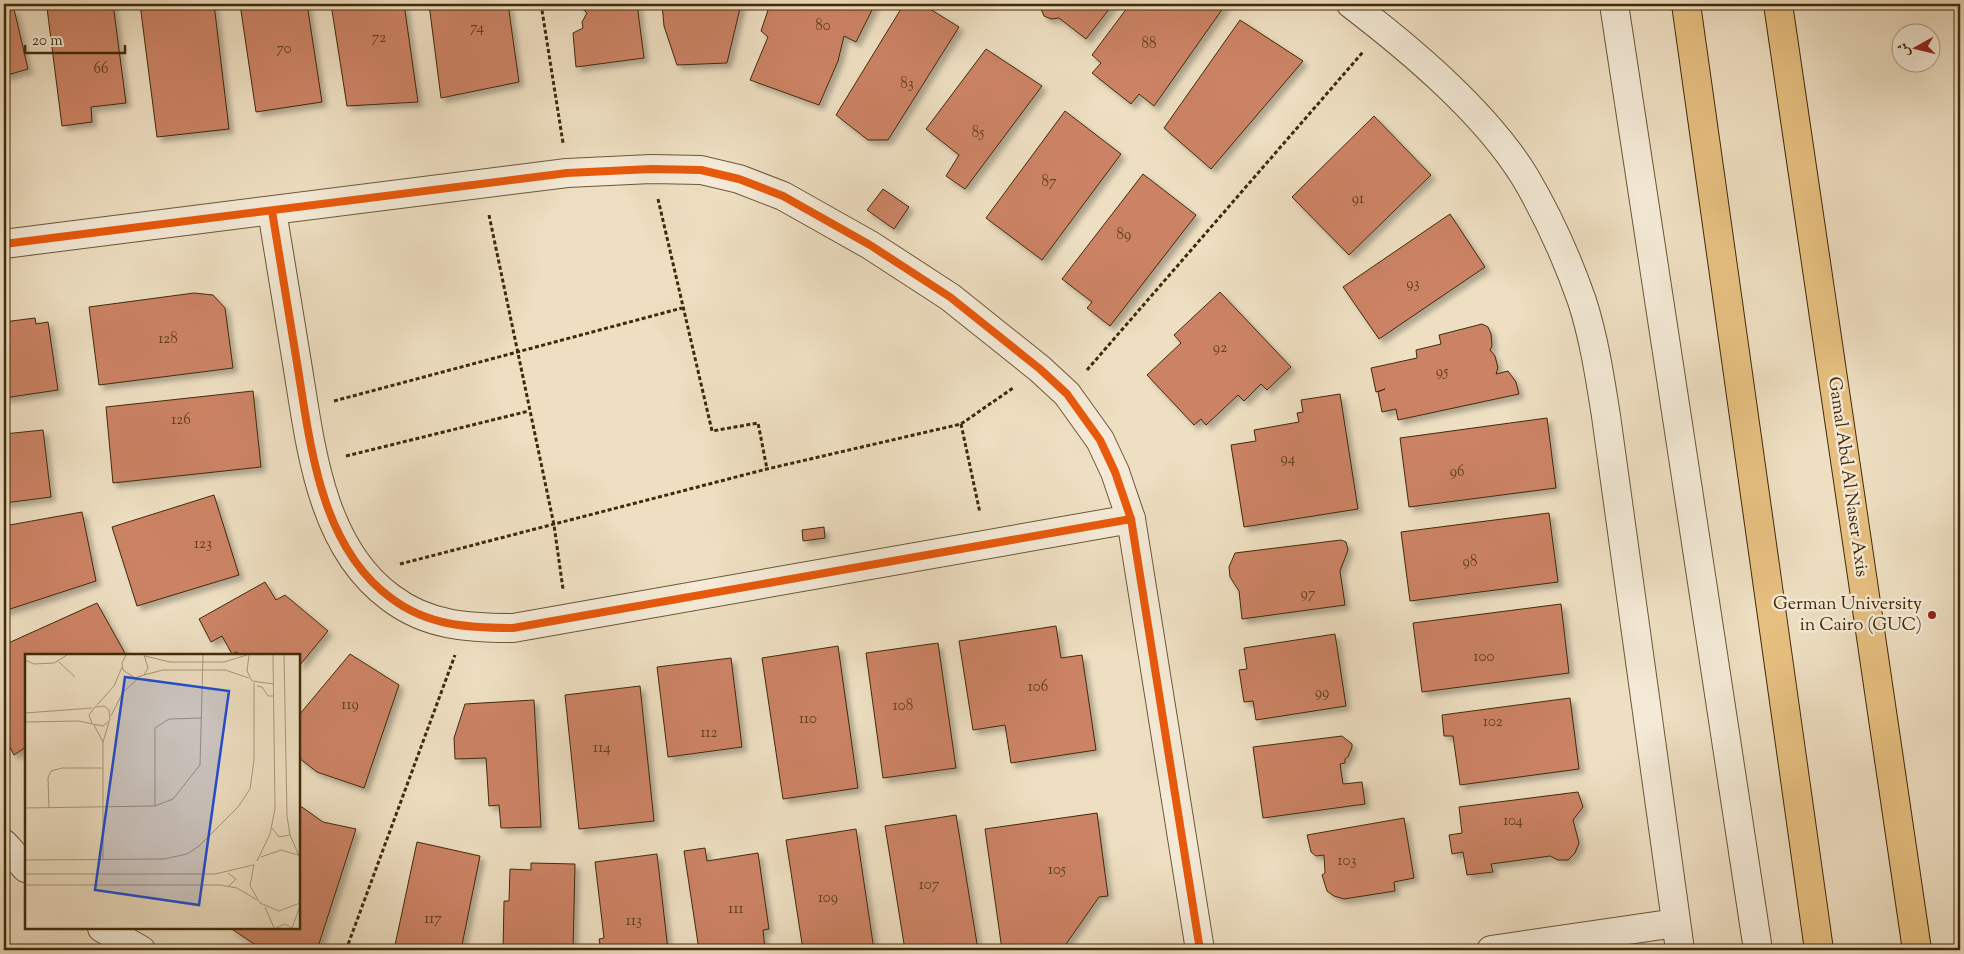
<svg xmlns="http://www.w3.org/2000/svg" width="1964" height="954" font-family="'Sorts Mill Goudy',Amiri,serif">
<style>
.building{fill:#cc8365;stroke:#412a07;filter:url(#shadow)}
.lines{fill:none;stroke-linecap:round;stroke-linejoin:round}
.minor-casing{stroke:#6c5736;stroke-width:30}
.major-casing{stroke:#412a07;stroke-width:30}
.path{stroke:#412a07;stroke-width:3;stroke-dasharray:4 2.5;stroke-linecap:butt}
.minor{stroke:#f4ead7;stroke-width:28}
.major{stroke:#e7c081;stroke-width:28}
.cycleway-casing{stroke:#f4ead7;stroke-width:11}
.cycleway{stroke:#e8590c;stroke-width:8}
.poi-dot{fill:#8f2418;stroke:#f4ead7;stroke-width:2}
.labels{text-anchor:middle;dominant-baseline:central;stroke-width:5;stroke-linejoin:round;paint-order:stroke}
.number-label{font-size:15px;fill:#64401e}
.street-label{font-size:18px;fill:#412a07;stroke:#f4ead7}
.poi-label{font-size:18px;fill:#412a07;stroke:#f4ead7;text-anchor:end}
.inset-road{fill:none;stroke:#a99777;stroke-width:1}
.view{fill:#1d4ed8;fill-opacity:0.15;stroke:#1d4ed8;stroke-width:2.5}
.inset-edge{fill:none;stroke:#412a07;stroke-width:2.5}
</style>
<defs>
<filter id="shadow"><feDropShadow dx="4.5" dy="4.5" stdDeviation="2.5" flood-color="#0004"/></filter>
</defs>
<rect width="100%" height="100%" fill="#eedfc2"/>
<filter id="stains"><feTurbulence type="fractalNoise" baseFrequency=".004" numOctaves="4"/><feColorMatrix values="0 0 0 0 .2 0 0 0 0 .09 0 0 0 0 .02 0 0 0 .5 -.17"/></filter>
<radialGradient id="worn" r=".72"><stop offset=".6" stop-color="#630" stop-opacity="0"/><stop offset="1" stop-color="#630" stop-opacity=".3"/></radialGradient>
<g class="building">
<path d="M80,4H113L126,103L91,107L92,122L62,126L47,8Z"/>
<path d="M140,4H214L229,129L157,137Z"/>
<path d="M240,4H307L322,102L256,112Z"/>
<path d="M331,4H404L418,102L347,106Z"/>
<path d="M429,4H508L519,82L441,98Z"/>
<path d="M578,4H637L644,58L576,67L573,33L583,28L582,22L587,13Z"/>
<path d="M662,4H741L727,63L677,65L664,26Z"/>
<path d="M770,4H875L856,42L844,36L838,61L819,105L750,80L768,37L761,31Z"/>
<path d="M904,4H922L959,27L888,140H868L836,115Z"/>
<path d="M1039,4H1113L1086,39L1059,18L1051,19L1044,16Z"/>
<path d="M1130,4H1226L1154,106L1139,94L1131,104L1092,73L1101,63L1092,55Z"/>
<path d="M14,9L28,69L4,76V10Z"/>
<path d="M1240,20L1303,61L1211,169L1164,128Z"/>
<path d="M986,49L1042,86L965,189L946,176L959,155L926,129Z"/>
<path d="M1065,111L1121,154L1042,260L986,218Z"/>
<path d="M1374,116L1431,175L1349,255L1292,197Z"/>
<path d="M1143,174L1196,215L1110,326L1087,308L1092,302L1062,279Z"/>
<path d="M883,189L909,207L894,229L867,210Z"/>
<path d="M1450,214L1485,267L1379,339L1343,287Z"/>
<path d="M1220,292L1291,367L1267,390L1261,384L1244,401L1238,395L1206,425L1201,419L1194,425L1147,375L1181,343L1174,335Z"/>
<path d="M194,293L213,295L225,308L233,368L99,385L89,307Z"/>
<path d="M35,318L36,324L48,322L58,390L4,398V322Z"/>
<path d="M1482,324L1488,327L1491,334L1492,346L1490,350L1495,356L1498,368L1496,374L1508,371L1516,382L1519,394L1398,420L1396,409L1382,412L1378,392L1385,389L1376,392L1371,368L1417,358L1416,350L1441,344L1439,335Z"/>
<path d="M253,391L261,467L113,483L106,407Z"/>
<path d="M1340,394L1358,509L1244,527L1231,445L1256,441L1254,430L1299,422L1297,413L1303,412L1301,400Z"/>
<path d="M1547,418L1556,488L1409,507L1400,438Z"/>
<path d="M43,430L51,497L4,503V434Z"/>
<path d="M214,495L239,575L137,606L112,527Z"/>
<path d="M82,512L96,581L4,611V526Z"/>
<path d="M1549,513L1558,582L1410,601L1401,532Z"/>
<path d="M824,527L825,538L803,541L802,530Z"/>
<path d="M1341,540L1346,542L1348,550L1340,571L1345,605L1242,619L1239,591L1230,577L1229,567L1235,553Z"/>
<path d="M265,582L276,600L285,595L328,631L299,666V655H241L236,652L232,654L222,636L211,642L199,619Z"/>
<path d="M97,603L126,655H26V747L14,755L4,736V645Z"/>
<path d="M1561,604L1569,673L1422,692L1413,623Z"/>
<path d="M1056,626L1061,658L1082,655L1096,750L1011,763L1005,725L973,730L959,641Z"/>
<path d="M1335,634L1346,706L1256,720L1253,701L1244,702L1239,670L1247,669L1244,648Z"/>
<path d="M938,643L956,768L883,778L866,653Z"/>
<path d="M838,646L858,788L783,799L762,658Z"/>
<path d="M350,654L399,685L364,788L317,772L299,758V715Z"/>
<path d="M731,658L742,747L668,757L657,667Z"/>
<path d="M640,686L654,821L579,829L565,695Z"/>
<path d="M1570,698L1579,769L1460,785L1453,736H1444L1442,715Z"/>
<path d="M534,700L541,827L501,828L499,805L489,806L486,758L455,759L454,738L465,704Z"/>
<path d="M1342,736L1352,744V747L1348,757L1345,759V763L1340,764L1343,784L1362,782L1365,804L1263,818L1253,747Z"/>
<path d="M1578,792L1583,807L1573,820L1579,843L1575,853L1568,860H1558L1550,856L1491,864L1493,872L1467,875L1463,852L1452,854L1449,835L1462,833L1459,807Z"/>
<path d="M299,805L323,822L356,829L317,950H268L256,945L230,928H299Z"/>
<path d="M1097,813L1108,896L1099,897L1064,947L1039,950H1002L985,829Z"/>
<path d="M956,815L978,950H905L885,826Z"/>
<path d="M1404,818L1414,878L1394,882L1395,891L1344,899L1334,896L1327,891L1322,875L1325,873L1324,855L1316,856L1311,852L1307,835Z"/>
<path d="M856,829L874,950H803L786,840Z"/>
<path d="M417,842L480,856L461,950H394Z"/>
<path d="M705,848L707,861L758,853L769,929L763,930L765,949L775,948V950H699L684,851Z"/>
<path d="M657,854L668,950H601L599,939L604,938L595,862Z"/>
<path d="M531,863L575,864L573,950H503L504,901H509L510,869L531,870Z"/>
</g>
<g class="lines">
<g class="minor-casing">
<g id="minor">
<path d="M1351,4C1411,50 1485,112 1525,177C1548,216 1567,258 1582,301C1594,338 1600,378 1606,416L1680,950"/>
<path d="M1614,4L1758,950"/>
<path d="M272,211C280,260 288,308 296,357C310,439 318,545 391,598C428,626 469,628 513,628L1131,519"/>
<path d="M4,244L567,173L651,169L701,170L739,179L783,196L870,245L950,297L1040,369L1067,394L1100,440L1115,472L1131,519L1200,950"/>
<path d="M4,844L26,868"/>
<path d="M102,928L141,950"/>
<path d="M1491,950L1676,923"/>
</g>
</g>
<g class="major-casing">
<g id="major">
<path d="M1686,4L1819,950"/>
<path d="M1778,4L1917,950"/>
</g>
</g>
<g class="path">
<path d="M541,4L563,143"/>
<path d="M658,199L712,431L758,423L767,469"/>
<path d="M489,215L554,525L563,589"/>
<path d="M1087,370L1363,52"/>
<path d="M334,401L682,308"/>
<path d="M961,424L980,513"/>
<path d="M346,456L529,411"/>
<path d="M400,564L767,469L961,424L1013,388"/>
<path d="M346,950L455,655"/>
</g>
<use href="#minor" class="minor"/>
<use href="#major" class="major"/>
<g class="cycleway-casing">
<g id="cycleway">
<path d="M272,211C280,260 288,308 296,357C310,439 318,545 391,598C428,626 469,628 513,628L1131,519"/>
<path d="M4,244L567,173L651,169L701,170L739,179L783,196L870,245L950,297L1040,369L1067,394L1100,440L1115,472L1131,519L1200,950"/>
</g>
</g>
<use href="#cycleway" class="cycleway"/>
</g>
<circle class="poi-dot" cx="1932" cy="615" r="5"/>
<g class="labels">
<g class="number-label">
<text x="823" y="26">80</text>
<text x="477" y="28">74</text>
<text x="379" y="38">72</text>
<text x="1149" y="44">88</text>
<text x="284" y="49">70</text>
<text x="101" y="69">66</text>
<text x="907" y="84">83</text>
<text x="978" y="133">85</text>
<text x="1049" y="182">87</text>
<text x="1358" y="199">91</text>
<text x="1124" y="235">89</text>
<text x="1413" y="284">93</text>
<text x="168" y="339">128</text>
<text x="1220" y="348">92</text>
<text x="1442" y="372">95</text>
<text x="181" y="420">126</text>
<text x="1288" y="459">94</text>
<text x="1457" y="472">96</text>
<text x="203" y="544">123</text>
<text x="1470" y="562">98</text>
<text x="1308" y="594">97</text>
<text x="1484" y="657">100</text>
<text x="1038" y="687">106</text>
<text x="1322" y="693">99</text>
<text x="350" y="705">119</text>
<text x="903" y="706">108</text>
<text x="808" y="719">110</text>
<text x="1493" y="722">102</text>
<text x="709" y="733">112</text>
<text x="602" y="748">114</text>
<text x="1513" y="821">104</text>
<text x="1347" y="861">103</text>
<text x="1057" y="870">105</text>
<text x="929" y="885">107</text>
<text x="828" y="898">109</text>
<text x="736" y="909">111</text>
<text x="433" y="919">117</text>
<text x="634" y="921">113</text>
</g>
<g class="street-label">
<text transform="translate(1847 477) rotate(82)">Gamal Abd Al Naser Axis</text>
</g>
<g class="poi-label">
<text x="1922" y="605">German University<tspan x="1922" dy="21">in Cairo (GUC)</tspan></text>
</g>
</g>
<g transform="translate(25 654)">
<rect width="275" height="275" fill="#eedfc2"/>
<path class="inset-road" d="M101,1L97,9L98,16L110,24L119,21L123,14L119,1M224,1L222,17L227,27L249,30M259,1L262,162L265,181L274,202M120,2L145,8H199L222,1M0,6L9,10L29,9L42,1M34,8L50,23M119,21L138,16H200L224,24M232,32L237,33L243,42H249M72,51L89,32L97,13M0,59L67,54M86,62L98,38L114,24M0,68L53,67L78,72L85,66L84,56L79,52L70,53L64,61L67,69M69,71L78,88M130,152V74L144,65L177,64M0,154L130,152L148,145L175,111L178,1M24,154L23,124L26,117L37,114H77M247,174L254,183L265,181M236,203L256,196L273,201M78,205V88L84,68M0,206L139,205L162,200L174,192L213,153L225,135L229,106V29M232,207L245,180L250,155L248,1M229,210L225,232L235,249L254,257L275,249M203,219L211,225L204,232M0,220H190L228,211M0,231H195L212,234L232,246M240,253L249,274M251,274L260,270L267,274M267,274L275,252"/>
<path class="view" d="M100,23L204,37L174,251L70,236Z"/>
<rect width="275" height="275" class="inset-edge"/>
</g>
<rect width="1964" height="954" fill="none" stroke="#eedfc2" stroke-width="20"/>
<rect x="5" y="5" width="1954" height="944" fill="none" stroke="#412a07" stroke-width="2.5"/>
<rect x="10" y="10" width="1944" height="934" fill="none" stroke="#412a07"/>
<g transform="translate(1916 48) rotate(262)"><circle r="24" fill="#f4ead7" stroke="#ac9d84"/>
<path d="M0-4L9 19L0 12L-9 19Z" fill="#8f2418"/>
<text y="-8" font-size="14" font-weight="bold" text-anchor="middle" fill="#412a07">ش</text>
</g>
<path d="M25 45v8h100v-8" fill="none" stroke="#412a07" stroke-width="2.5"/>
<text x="32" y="45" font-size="15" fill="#412a07" stroke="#f4ead7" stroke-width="4" paint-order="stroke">20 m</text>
<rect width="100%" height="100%" filter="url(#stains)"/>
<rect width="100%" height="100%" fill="url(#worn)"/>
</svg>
